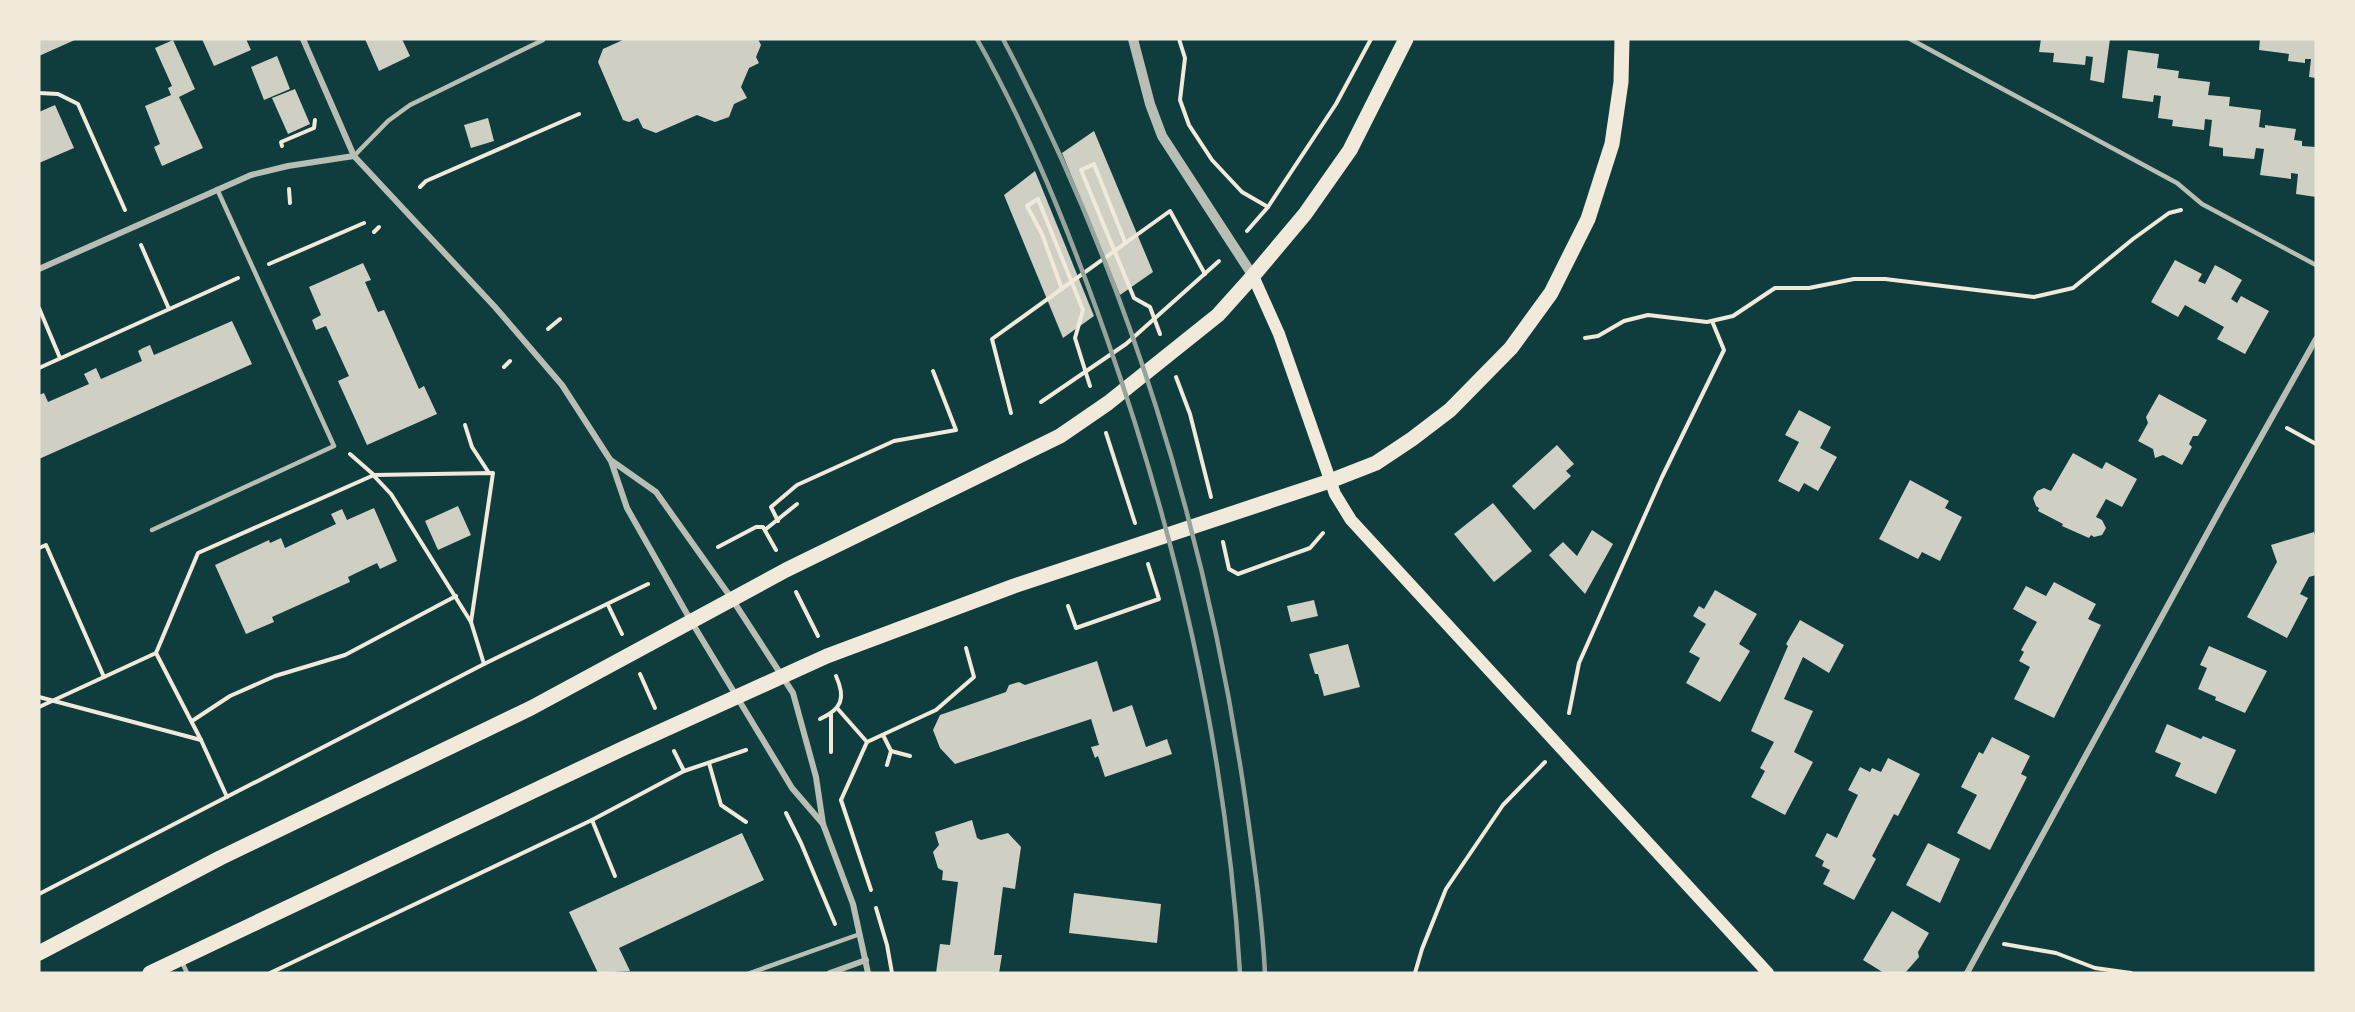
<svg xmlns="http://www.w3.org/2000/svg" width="2355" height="1012" font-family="Raleway,sans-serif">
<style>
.building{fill:#cfcfc3}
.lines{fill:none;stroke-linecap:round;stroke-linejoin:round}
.path{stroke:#f1e9da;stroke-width:4}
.service{stroke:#b8beb3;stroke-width:4.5}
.minor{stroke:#b8beb3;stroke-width:6}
.tertiary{stroke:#b8beb3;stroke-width:10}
.secondary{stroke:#f1e9da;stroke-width:12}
.primary{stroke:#f1e9da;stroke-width:15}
.rail{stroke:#97a49c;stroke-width:4.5}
</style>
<rect width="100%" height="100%" fill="#0f3d3e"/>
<g class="building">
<path d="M39,39H77L39,56Z"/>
<path d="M202,39H246L251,50L214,66Z"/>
<path d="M365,39H402L410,56L379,71Z"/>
<path d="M625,39H758L761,45L756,57L759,63L749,68L741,87L747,98L734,104L729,117L715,122L697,115L656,133L643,128L638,118L629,122L623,120L598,62L603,49Z"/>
<path d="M2041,39H2110L2104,83L2090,80L2093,57L2086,56L2085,65L2053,62L2054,53L2039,52Z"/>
<path d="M2260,39H2316V78L2309,77L2311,59H2305V63L2288,61L2289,54L2259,50Z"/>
<path d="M173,40L195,89L179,97L203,148L162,166L154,147L160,144L145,106L171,95L168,88L172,86L155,48Z"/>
<path d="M2128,50L2159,54L2157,68L2179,71L2178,78L2210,82L2208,95L2230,97L2229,106L2261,110L2259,127L2265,128V125L2296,129L2294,140L2302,141V146L2316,147V197L2296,194L2298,174L2291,173V179L2260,175L2264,149L2256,148L2254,159L2223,156V148L2209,146L2212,120L2205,119L2204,130L2172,126L2173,120L2158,118L2161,96L2154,95L2153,102L2122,98Z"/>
<path d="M277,56L290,89L264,100L251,67Z"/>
<path d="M295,89L310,124L288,134L272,98Z"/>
<path d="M55,105L74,148L39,163V112Z"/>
<path d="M488,118L494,141L471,148L464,125Z"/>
<path d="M1094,131L1153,272L1120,295L1062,153Z"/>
<path d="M1035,171L1094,316L1063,338L1004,195Z"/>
<path d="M2175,260L2202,274L2198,281L2205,284L2215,265L2228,272L2242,280L2231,299L2237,303L2241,296L2269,311L2245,354L2217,339L2224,327L2185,305L2178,317L2151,302Z"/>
<path d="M363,263L371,280L365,282L378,312L384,310L419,389L424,386L437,414L367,445L338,381L349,376L326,326L316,330L312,320L321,315L309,287Z"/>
<path d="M232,321L252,364L39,459V395L44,393L48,402L89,384L84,374L96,368L101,379L142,361L138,351L143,348L150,345L154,355Z"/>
<path d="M2159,394L2207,420L2198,436H2193L2189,444L2192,447L2182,465L2163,455L2155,458L2153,449L2138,441L2148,423L2146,417Z"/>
<path d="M1799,410L1831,427L1820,448L1837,457L1818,491L1804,483L1799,492L1778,481L1799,442L1785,435Z"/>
<path d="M1557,445L1574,464L1566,471L1571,476L1534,510L1512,486Z"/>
<path d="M2073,453L2102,469L2106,462L2137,479L2122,507L2106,499L2096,517L2102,520L2106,528L2102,535L2094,537L2091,535L2089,538L2062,526L2063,524L2038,511L2039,508L2036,506L2033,498L2037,491L2044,488L2051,491Z"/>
<path d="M1910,480L1949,501L1945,508L1962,517L1940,561L1922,552L1918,559L1879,539Z"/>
<path d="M1493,503L1532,551L1494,582L1454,534Z"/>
<path d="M458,506L471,535L438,550L425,521Z"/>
<path d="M374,508L397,561L380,569L377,563L348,577L350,582L272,617L274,622L246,634L215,565L269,540L270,543L281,538L285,548L336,524L331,514L342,509L347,520Z"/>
<path d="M1592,530L1613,544L1585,594L1549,555L1563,542L1577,556Z"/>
<path d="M2314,532L2316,539V575L2309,577L2300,594L2308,598L2287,638L2247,617L2277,562L2271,545Z"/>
<path d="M2054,582L2096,604L2088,619L2101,625L2054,718L2014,699L2030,667L2019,661L2024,652L2021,650L2037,622L2013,609L2026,586L2046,596Z"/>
<path d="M1715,590L1757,614L1739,644L1750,651L1720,702L1686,683L1700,658L1689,652L1706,624L1693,616L1699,606L1704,609Z"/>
<path d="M1314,600L1318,616L1291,622L1287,606Z"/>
<path d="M1800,620L1844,645L1829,673L1803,657L1784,699L1813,711L1794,752L1813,762L1785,815L1751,797L1765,771L1760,768L1774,742L1751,731L1788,646L1786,644Z"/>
<path d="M1348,644L1360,687L1324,696L1318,674H1315L1309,654Z"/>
<path d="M2209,646L2267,671L2245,713L2215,700L2216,697L2198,689L2207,668L2200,665Z"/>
<path d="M1097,661L1113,712L1132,705L1146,747L1167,739L1172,754L1105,777L1098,756L1095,758L1091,747L1099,745L1091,719L955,764L940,748L933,730L940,715L1006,692L1009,685L1019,682L1025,685Z"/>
<path d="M2167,724L2201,739L2203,736L2236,750L2216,794L2175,776L2181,763L2155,752Z"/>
<path d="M1992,737L2030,756L2021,774L2027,777L1990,850L1957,833L1977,795L1961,787L1979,752L1983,754Z"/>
<path d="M1888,758L1920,774L1898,816L1894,814L1872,856L1876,859L1854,900L1823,884L1830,870L1822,866L1824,861L1815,856L1827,833L1837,838L1848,815L1858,795L1848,790L1860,767L1870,772L1872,768L1881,772Z"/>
<path d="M972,820L977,838L981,840L1008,833L1021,847L1015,889L1003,887L994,955H1002L999,973H936L940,944L950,945L958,882L942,880L943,871L938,868L933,852L939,845L935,832Z"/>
<path d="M742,833L764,880L619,948L630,971L598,973L569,912Z"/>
<path d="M1928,843L1960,859L1940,903L1906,885Z"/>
<path d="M1074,893L1161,904L1157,943L1069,933Z"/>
<path d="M1892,911L1929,933L1918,952L1919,957L1905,973H1884L1863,960Z"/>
</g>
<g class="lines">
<g class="path">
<path d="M1179,39L1185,58L1180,100L1189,125L1212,160L1242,192L1268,207"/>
<path d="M39,93L58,94L78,104L125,210"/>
<path d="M282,146L281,142L314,128L315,120"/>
<path d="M420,187L426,181L579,114"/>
<path d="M289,189L290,203"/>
<path d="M1247,231L1268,207L1336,104L1371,39"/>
<path d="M374,232L379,227"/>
<path d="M1125,242L1094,164L1081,170L1134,298L1150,307L1160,334"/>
<path d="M141,245L169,309"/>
<path d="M269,264L364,223"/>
<path d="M1062,289L1042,234L1027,206L1038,199L1083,310L1075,338L1090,386"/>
<path d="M39,308L60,358"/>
<path d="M548,329L560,319"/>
<path d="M1585,338L1598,336L1624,321L1648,315L1707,322L1733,316L1775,288H1809L1854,279H1885L2034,297L2073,288L2133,239L2169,213L2181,210"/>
<path d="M504,367L510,361"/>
<path d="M39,368L238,278"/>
<path d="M1176,377L1190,414L1211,497"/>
<path d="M1041,402L1126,344L1219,261"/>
<path d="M1011,413L992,339L1170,211L1205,274"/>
<path d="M465,425L472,447L489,473"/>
<path d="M2287,428L2316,444"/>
<path d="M1106,433L1135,523"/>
<path d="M374,475L493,473L471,622"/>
<path d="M374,476L391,494L471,622L484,664"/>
<path d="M778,521L771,507L797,485L894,441L956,430L933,371"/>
<path d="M766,529L797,504"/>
<path d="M1223,542L1229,569L1238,574L1310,548L1323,533"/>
<path d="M718,547L756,527H763L776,550"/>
<path d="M39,548L46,545L104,677"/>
<path d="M796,592L818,636"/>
<path d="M608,605L622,634"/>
<path d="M1068,606L1076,628L1159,599L1148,564"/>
<path d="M156,653L201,740L227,797"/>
<path d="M640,674L655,708"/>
<path d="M39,697L201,740"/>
<path d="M39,707L156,653L198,553L374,475L350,454"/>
<path d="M837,708L867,742L936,710L974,677L966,648"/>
<path d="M1569,713L1579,663L1662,477L1724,350L1712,321"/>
<path d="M820,719C842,709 846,698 836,676"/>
<path d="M192,721L230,696L275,676L345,655L456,596"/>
<path d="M883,735L891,751L910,756"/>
<path d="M674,751L684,771L746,750"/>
<path d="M831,752V714"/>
<path d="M709,763L721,805L746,822"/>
<path d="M887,765L891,751"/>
<path d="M841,800L871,890"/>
<path d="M841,800L867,742"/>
<path d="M786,813L801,843L835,924"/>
<path d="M592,820L615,876"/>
<path d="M39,894L484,664L648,584"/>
<path d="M876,908L887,945L892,973"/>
<path d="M2004,944L2056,953L2095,968L2131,973"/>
<path d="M270,973L592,820L684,771"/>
<path d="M1415,973L1422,949L1446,889L1503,805L1545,762"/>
</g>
<g class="service">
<path d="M1910,39L2177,183L2202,204L2316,265"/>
<path d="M354,156L388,121L410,105L543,40"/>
<path d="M152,530L334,446L217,189"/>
<path d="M182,962L187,973"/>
<path d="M750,973L860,934"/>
</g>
<g class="minor">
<path d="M303,39L354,156L495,307L562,385L611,461L627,508L691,621L792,788L823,824"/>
<path d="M39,269L251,175L288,166L354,156"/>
<path d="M612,461L656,492L732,599L793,693L816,777L823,824L853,904L868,973"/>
<path d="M830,973L866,960"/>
<path d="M1967,973L2221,508L2316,339"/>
</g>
<path class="tertiary" d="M1133,39L1150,104L1162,136L1253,276"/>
<path class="secondary" d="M1253,276L1279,334L1335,494L1351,520L1768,973"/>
<g class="primary">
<path d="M39,953L220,858L531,708L786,570L1060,436L1108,403L1218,315L1253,276L1305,214L1350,150L1406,39"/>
<path d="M150,973L624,748L827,656L1014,586L1330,481L1376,463L1412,439L1450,410L1511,348L1551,293L1588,219L1612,144L1621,82L1622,39"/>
</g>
<g class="rail">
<path d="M977,39C1030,133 1070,234 1106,336C1178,541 1227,756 1240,973"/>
<path d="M1003,39C1127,274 1207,534 1245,797C1253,855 1262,914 1265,973"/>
</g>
</g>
<rect width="2355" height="1012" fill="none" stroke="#f1e9da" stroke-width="81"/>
</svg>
